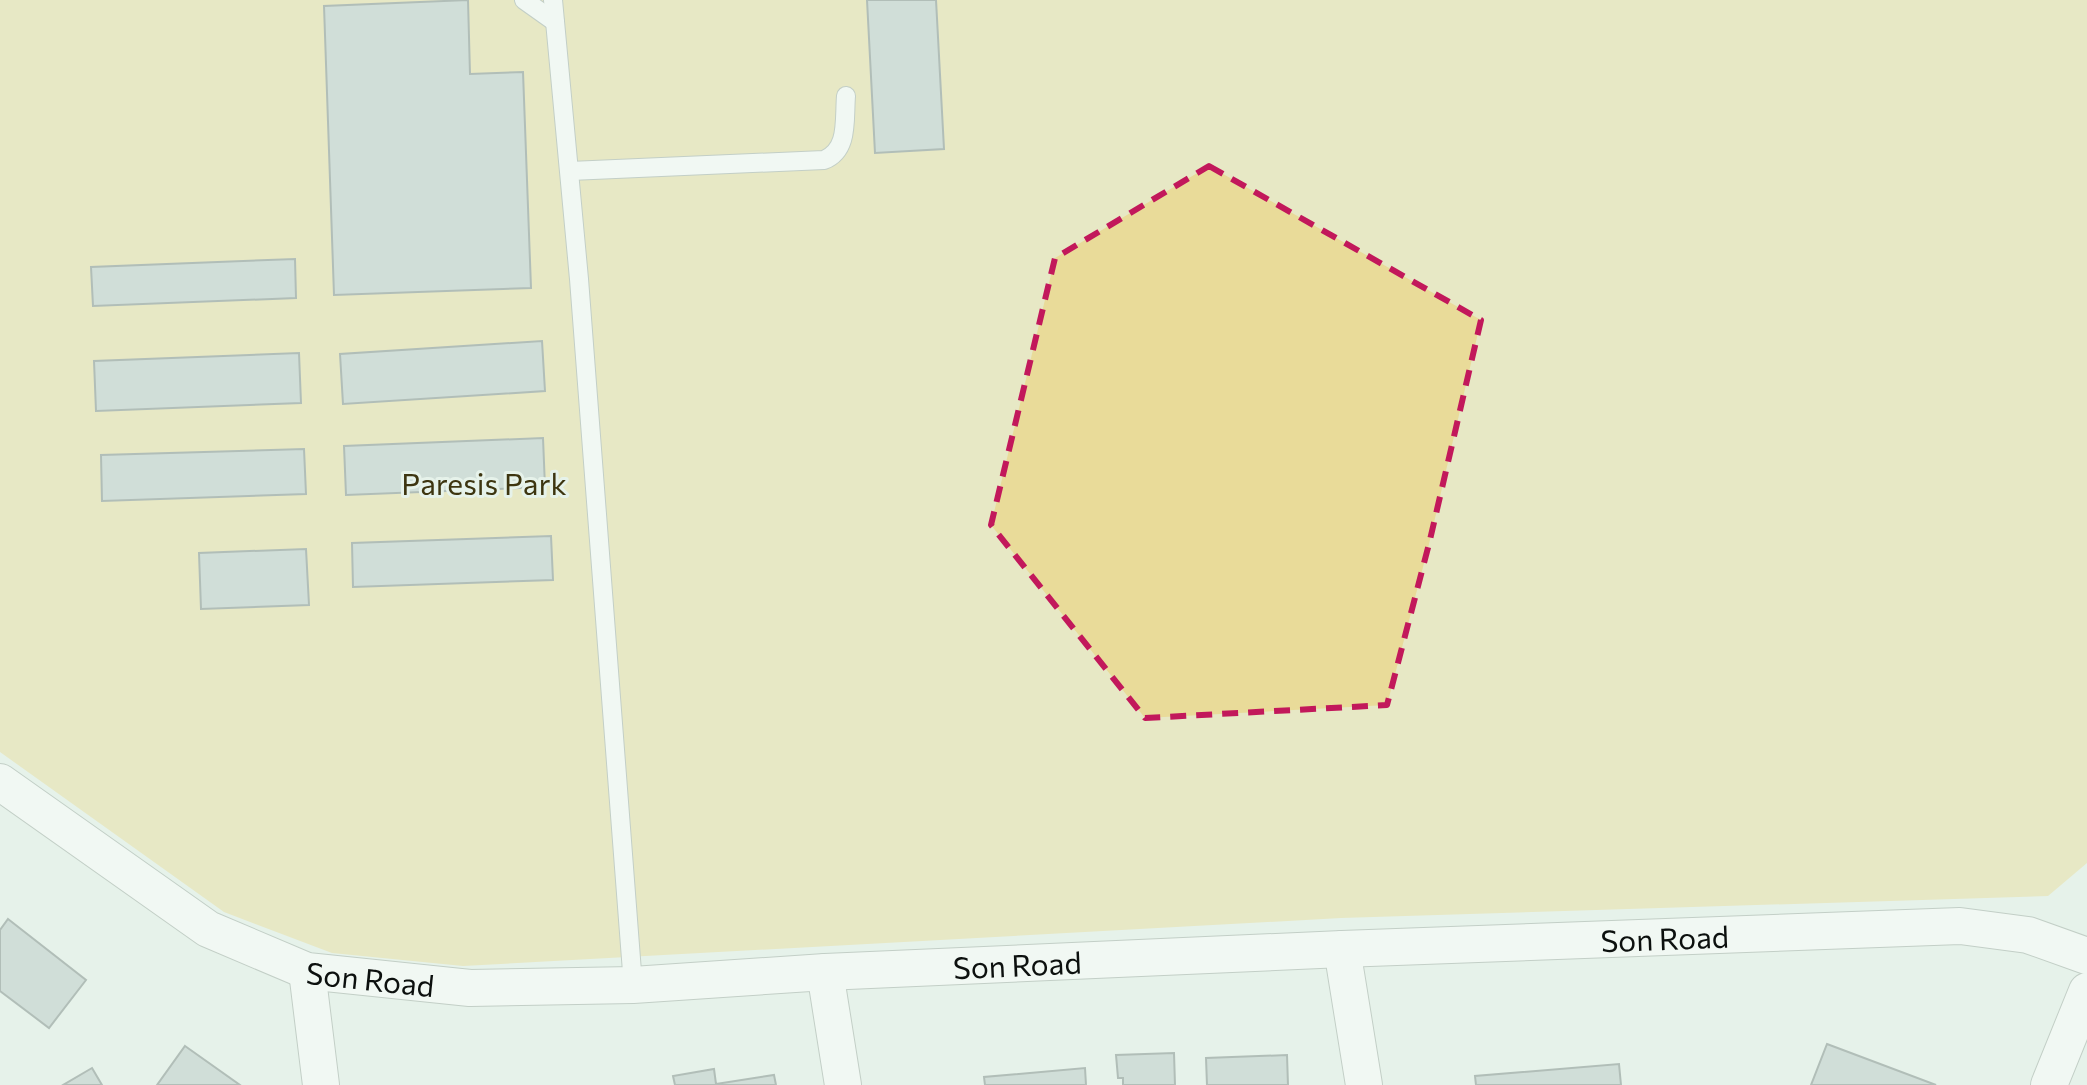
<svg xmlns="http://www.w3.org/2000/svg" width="2087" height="1085" font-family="Commissioner,sans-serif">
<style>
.green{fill:#e9db99}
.building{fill:#b7c5c3;stroke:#727f7d;stroke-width:2}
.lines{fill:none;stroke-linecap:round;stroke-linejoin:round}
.lane-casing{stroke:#99a49d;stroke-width:20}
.street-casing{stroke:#99a49d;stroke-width:38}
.lane{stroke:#fff;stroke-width:18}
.street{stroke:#fff;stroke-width:36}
.marked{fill:none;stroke:#c2185b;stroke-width:6;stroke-dasharray:16 10;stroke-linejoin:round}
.labels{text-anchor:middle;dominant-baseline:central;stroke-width:6;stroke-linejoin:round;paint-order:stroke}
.park-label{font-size:30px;fill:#3d3510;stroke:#e6f2ea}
.street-label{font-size:30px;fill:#0c100e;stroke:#e6f2ea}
</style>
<rect width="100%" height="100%" fill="#e6f2ea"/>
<path class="green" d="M0,0H2087V863L2048,896L1341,918L463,966L332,953L224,912L0,752Z"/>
<g class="building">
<path d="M468,0L470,74L523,72L531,288L334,295L324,6Z"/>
<path d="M867,0H936L944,149L875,153Z"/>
<path d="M295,259L296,298L93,306L91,267Z"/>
<path d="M542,341L545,391L343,404L340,354Z"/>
<path d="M299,353L301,403L96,411L94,361Z"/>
<path d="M543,438L545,487L346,495L344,446Z"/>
<path d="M304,449L306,494L102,501L101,455Z"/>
<path d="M551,536L553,580L353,587L352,543Z"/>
<path d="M306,549L309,605L201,609L199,553Z"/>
<path d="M8,919L86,980L49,1028L0,991V930Z"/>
<path d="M1827,1044L1936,1085H1811Z"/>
<path d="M185,1046L240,1085H157Z"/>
<path d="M1174,1053L1175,1085H1123V1078H1118L1116,1055Z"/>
<path d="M1287,1055L1288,1085H1207L1206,1058Z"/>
<path d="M1619,1064L1621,1085H1476L1475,1076Z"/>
<path d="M92,1068L102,1085H63Z"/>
<path d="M1085,1068L1086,1085H985L984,1077Z"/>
<path d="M714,1069L716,1084L774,1075L776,1085H675L673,1076Z"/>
</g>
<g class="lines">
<g class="lane-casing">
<g id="lane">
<path d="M524,0L555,22"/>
<path d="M553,0L579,279L633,985"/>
<path d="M570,171L824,160C849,150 844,120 846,96"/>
</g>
</g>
<g class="street-casing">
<g id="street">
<path id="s1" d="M0,782L208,929L307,971L470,988L633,985L825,972L1342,949L1960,926L2028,935L2087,956"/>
<path d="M1342,949L1364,1085"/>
<path d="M307,971L321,1085"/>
<path d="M825,972L843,1085"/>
<path d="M2049,1085L2087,991"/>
</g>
</g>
<use href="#lane" class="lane"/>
<use href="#street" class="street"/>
</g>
<path d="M0 0H2087V1085H0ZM1209,166L1481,320L1429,544L1387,705L1145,718L991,525L1055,258Z" fill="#e6f2ea" fill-opacity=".55" fill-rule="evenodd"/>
<path class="marked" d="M1209,166L1481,320L1429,544L1387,705L1145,718L991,525L1055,258Z"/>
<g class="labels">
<g class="park-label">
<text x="484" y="482">Paresis Park</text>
</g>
<g class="street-label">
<text stroke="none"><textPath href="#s1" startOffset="1722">Son Road</textPath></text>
<text stroke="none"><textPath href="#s1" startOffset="1074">Son Road</textPath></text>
<text stroke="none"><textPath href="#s1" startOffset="426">Son Road</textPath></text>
</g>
</g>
</svg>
